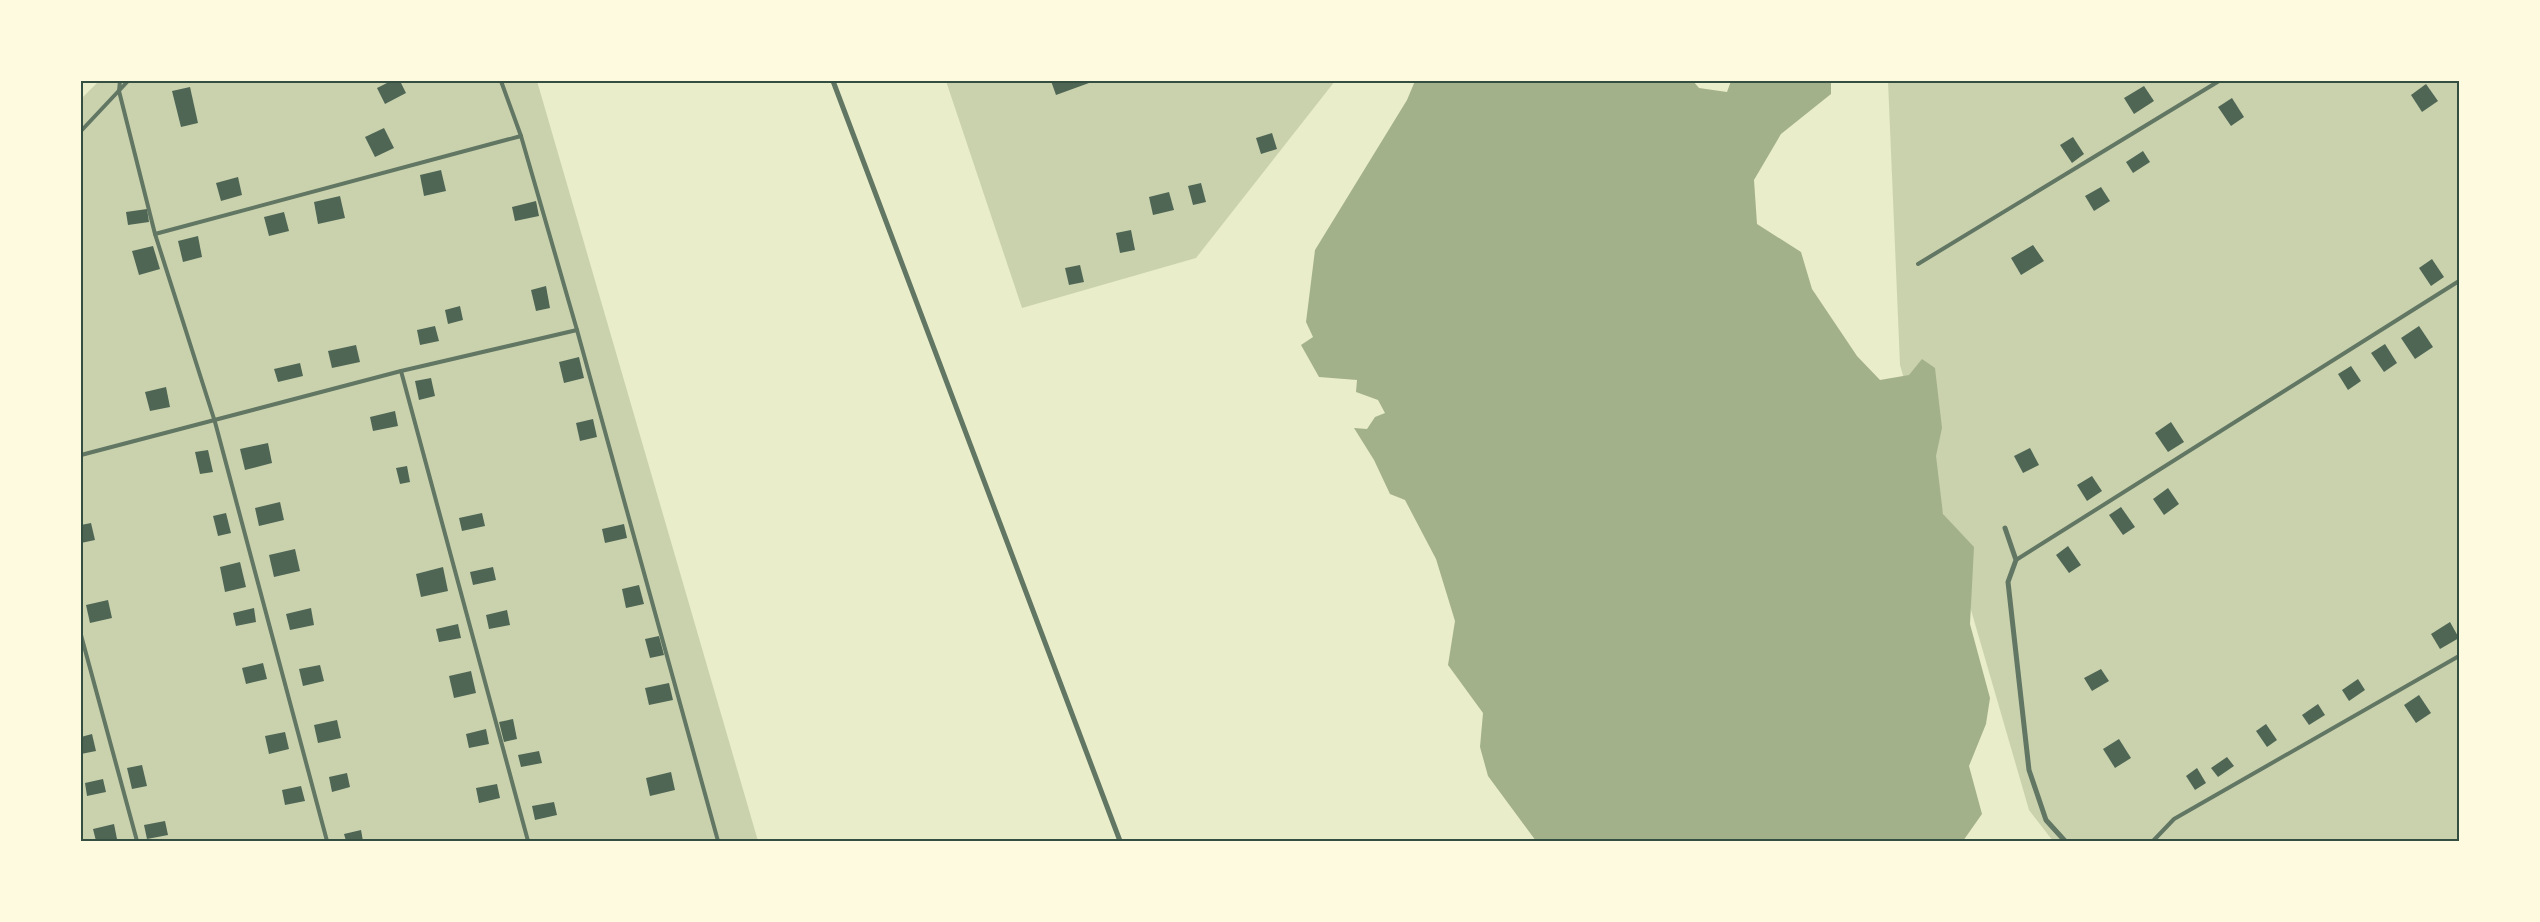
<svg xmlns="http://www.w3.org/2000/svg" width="2540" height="922" font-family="'Roboto Condensed',sans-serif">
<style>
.green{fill:#cad2ad}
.water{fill:#a3b18a}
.building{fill:#4f6655}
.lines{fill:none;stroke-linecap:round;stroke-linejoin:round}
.service{stroke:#617663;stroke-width:4}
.minor{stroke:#617663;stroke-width:5}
.neatline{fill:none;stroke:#344e41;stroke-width:2}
</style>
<rect width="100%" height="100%" fill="#e9edc9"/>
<g class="green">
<path d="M99,81H537L758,841H81V99Z"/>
<path d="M946,81H1335L1196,258L1022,308Z"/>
<path d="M1888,81H2459V841H2053L2029,810L1900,365Z"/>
</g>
<path class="water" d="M1415,81H1693L1699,88L1727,92L1731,81H1831V94L1781,134L1754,180L1757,224L1801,252L1812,289L1857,356L1880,380L1909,375L1922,359L1935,368L1942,428L1936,456L1943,514L1974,547L1970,624L1990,698L1986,724L1969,766L1982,814L1963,841H1536L1488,776L1480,747L1483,713L1448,665L1455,621L1436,559L1405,500L1390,494L1374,460L1354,428L1367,429L1375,417L1385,413L1378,400L1356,392L1357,380L1319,377L1301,345L1313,337L1306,322L1315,250L1407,100Z"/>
<g class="building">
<path d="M391,81H400L406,93L385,104L377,88Z"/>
<path d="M1051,81H1088L1089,83L1056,95Z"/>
<path d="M2426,84L2438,101L2422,112L2411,95Z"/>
<path d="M2144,86L2154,101L2134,114L2124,98Z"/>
<path d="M190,87L198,123L181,127L172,91Z"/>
<path d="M2232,98L2244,117L2231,126L2218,107Z"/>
<path d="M384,128L394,148L375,157L365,137Z"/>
<path d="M1272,133L1277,149L1261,154L1256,138Z"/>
<path d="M2073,137L2084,154L2072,163L2060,145Z"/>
<path d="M2143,151L2150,162L2133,173L2126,162Z"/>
<path d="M441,170L446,191L424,196L420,175Z"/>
<path d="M238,177L242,195L221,201L216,183Z"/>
<path d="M1201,183L1206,202L1193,205L1188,186Z"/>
<path d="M2101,187L2110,201L2094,211L2085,196Z"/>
<path d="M1169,192L1174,210L1153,215L1149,197Z"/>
<path d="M340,196L345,218L318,224L314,202Z"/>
<path d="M536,201L539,216L515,221L512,207Z"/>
<path d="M147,209L149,222L128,225L126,212Z"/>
<path d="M284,212L289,231L269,236L264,217Z"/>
<path d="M1131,230L1135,250L1120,253L1116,233Z"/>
<path d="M198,236L202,257L183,262L178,241Z"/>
<path d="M2033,245L2044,261L2021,275L2011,258Z"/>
<path d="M153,246L160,269L139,275L132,251Z"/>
<path d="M2432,259L2444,277L2431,286L2419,268Z"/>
<path d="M1080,265L1084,282L1069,285L1065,268Z"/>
<path d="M546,286L550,308L536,311L531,290Z"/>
<path d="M460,306L463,320L448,324L445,310Z"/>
<path d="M435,326L439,341L420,345L417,330Z"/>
<path d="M2419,326L2433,347L2415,359L2401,338Z"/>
<path d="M2385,344L2397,363L2384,372L2371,353Z"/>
<path d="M356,345L360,362L332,368L328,351Z"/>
<path d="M579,357L584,378L564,383L559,362Z"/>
<path d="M300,363L303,376L278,382L274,369Z"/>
<path d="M2351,366L2361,381L2348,390L2338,374Z"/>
<path d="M431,378L435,396L419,400L415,381Z"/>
<path d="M166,387L170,407L150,411L145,392Z"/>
<path d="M395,411L398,426L373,431L370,417Z"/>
<path d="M593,419L597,437L580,441L576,423Z"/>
<path d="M2171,422L2184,442L2168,452L2155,433Z"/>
<path d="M268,443L272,463L245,470L240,449Z"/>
<path d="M2030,448L2039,465L2023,473L2014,456Z"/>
<path d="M208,450L213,472L200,474L195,452Z"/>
<path d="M407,466L410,482L400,484L396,468Z"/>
<path d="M2092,476L2102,491L2087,501L2077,485Z"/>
<path d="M2168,488L2179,504L2164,515L2153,499Z"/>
<path d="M280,502L284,520L259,526L255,508Z"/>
<path d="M2121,507L2135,527L2123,535L2109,515Z"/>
<path d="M226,513L231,533L218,536L213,516Z"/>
<path d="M482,513L485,526L462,531L459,518Z"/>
<path d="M91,523L95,540L81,543V525Z"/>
<path d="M624,524L627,538L605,543L602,529Z"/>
<path d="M2068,546L2081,565L2069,573L2056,555Z"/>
<path d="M295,549L300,571L274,577L269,555Z"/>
<path d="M240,562L246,587L225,592L220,567Z"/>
<path d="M443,567L448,591L421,597L416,574Z"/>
<path d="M493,567L496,580L473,585L470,572Z"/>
<path d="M639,585L644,604L626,608L622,589Z"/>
<path d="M108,600L112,618L90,623L86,605Z"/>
<path d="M254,608L256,622L236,626L233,613Z"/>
<path d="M311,608L314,625L290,630L286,614Z"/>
<path d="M507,610L510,625L489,629L486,615Z"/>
<path d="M2450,622L2459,638L2440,649L2431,634Z"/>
<path d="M458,624L461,638L439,642L436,629Z"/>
<path d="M659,636L664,655L650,658L645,639Z"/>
<path d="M263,663L267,679L246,684L242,668Z"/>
<path d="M320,665L324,681L303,686L299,669Z"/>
<path d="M2101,669L2109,681L2092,691L2084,678Z"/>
<path d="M471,671L476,693L454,698L449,676Z"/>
<path d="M2358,679L2365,690L2349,701L2342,690Z"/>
<path d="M669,683L673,700L649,705L645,688Z"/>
<path d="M2419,695L2431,713L2416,723L2404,705Z"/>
<path d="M2318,704L2325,715L2309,725L2302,715Z"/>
<path d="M513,719L517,739L504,742L499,722Z"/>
<path d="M337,720L341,738L318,743L314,725Z"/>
<path d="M2266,724L2277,740L2267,747L2256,731Z"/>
<path d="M486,729L489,744L469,748L466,734Z"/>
<path d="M285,732L289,749L269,754L265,736Z"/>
<path d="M92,734L96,751L81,754V737Z"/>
<path d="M2119,739L2131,758L2115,768L2103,749Z"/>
<path d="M539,751L542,763L521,767L518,755Z"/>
<path d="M2227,757L2234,766L2218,777L2211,768Z"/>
<path d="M142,765L147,786L132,789L127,768Z"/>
<path d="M2197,768L2206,783L2195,790L2186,776Z"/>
<path d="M671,772L675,790L650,796L646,778Z"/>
<path d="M347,773L350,787L332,792L329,777Z"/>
<path d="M103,779L106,792L87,796L85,783Z"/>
<path d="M497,784L500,798L479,803L476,788Z"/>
<path d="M301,786L305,801L285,805L282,790Z"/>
<path d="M554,802L557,815L535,820L532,806Z"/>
<path d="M165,821L168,835L147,839L144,825Z"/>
<path d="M114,824L117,839L96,841L93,829Z"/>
<path d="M361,830L363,841H346L344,834Z"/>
</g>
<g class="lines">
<g class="service">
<path d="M120,81L119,91L155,234L215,422L327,841"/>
<path d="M501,81L521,136L577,330L718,841"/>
<path d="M81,131L128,81"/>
<path d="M155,234L521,136"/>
<path d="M1918,264L2219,81"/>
<path d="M401,371L528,841"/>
<path d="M81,455L401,371L577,330"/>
<path d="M2016,560L2459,281"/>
<path d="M81,635L137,841"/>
<path d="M2153,841L2174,819L2459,656"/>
</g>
<g class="minor">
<path d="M833,81L1120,841"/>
<path d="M2005,528L2016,560L2008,582L2029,770L2046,820L2065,841"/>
</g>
</g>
<rect width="2540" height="922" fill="none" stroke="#fefae0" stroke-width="165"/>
<rect x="82" y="82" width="2376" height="758" class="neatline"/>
</svg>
